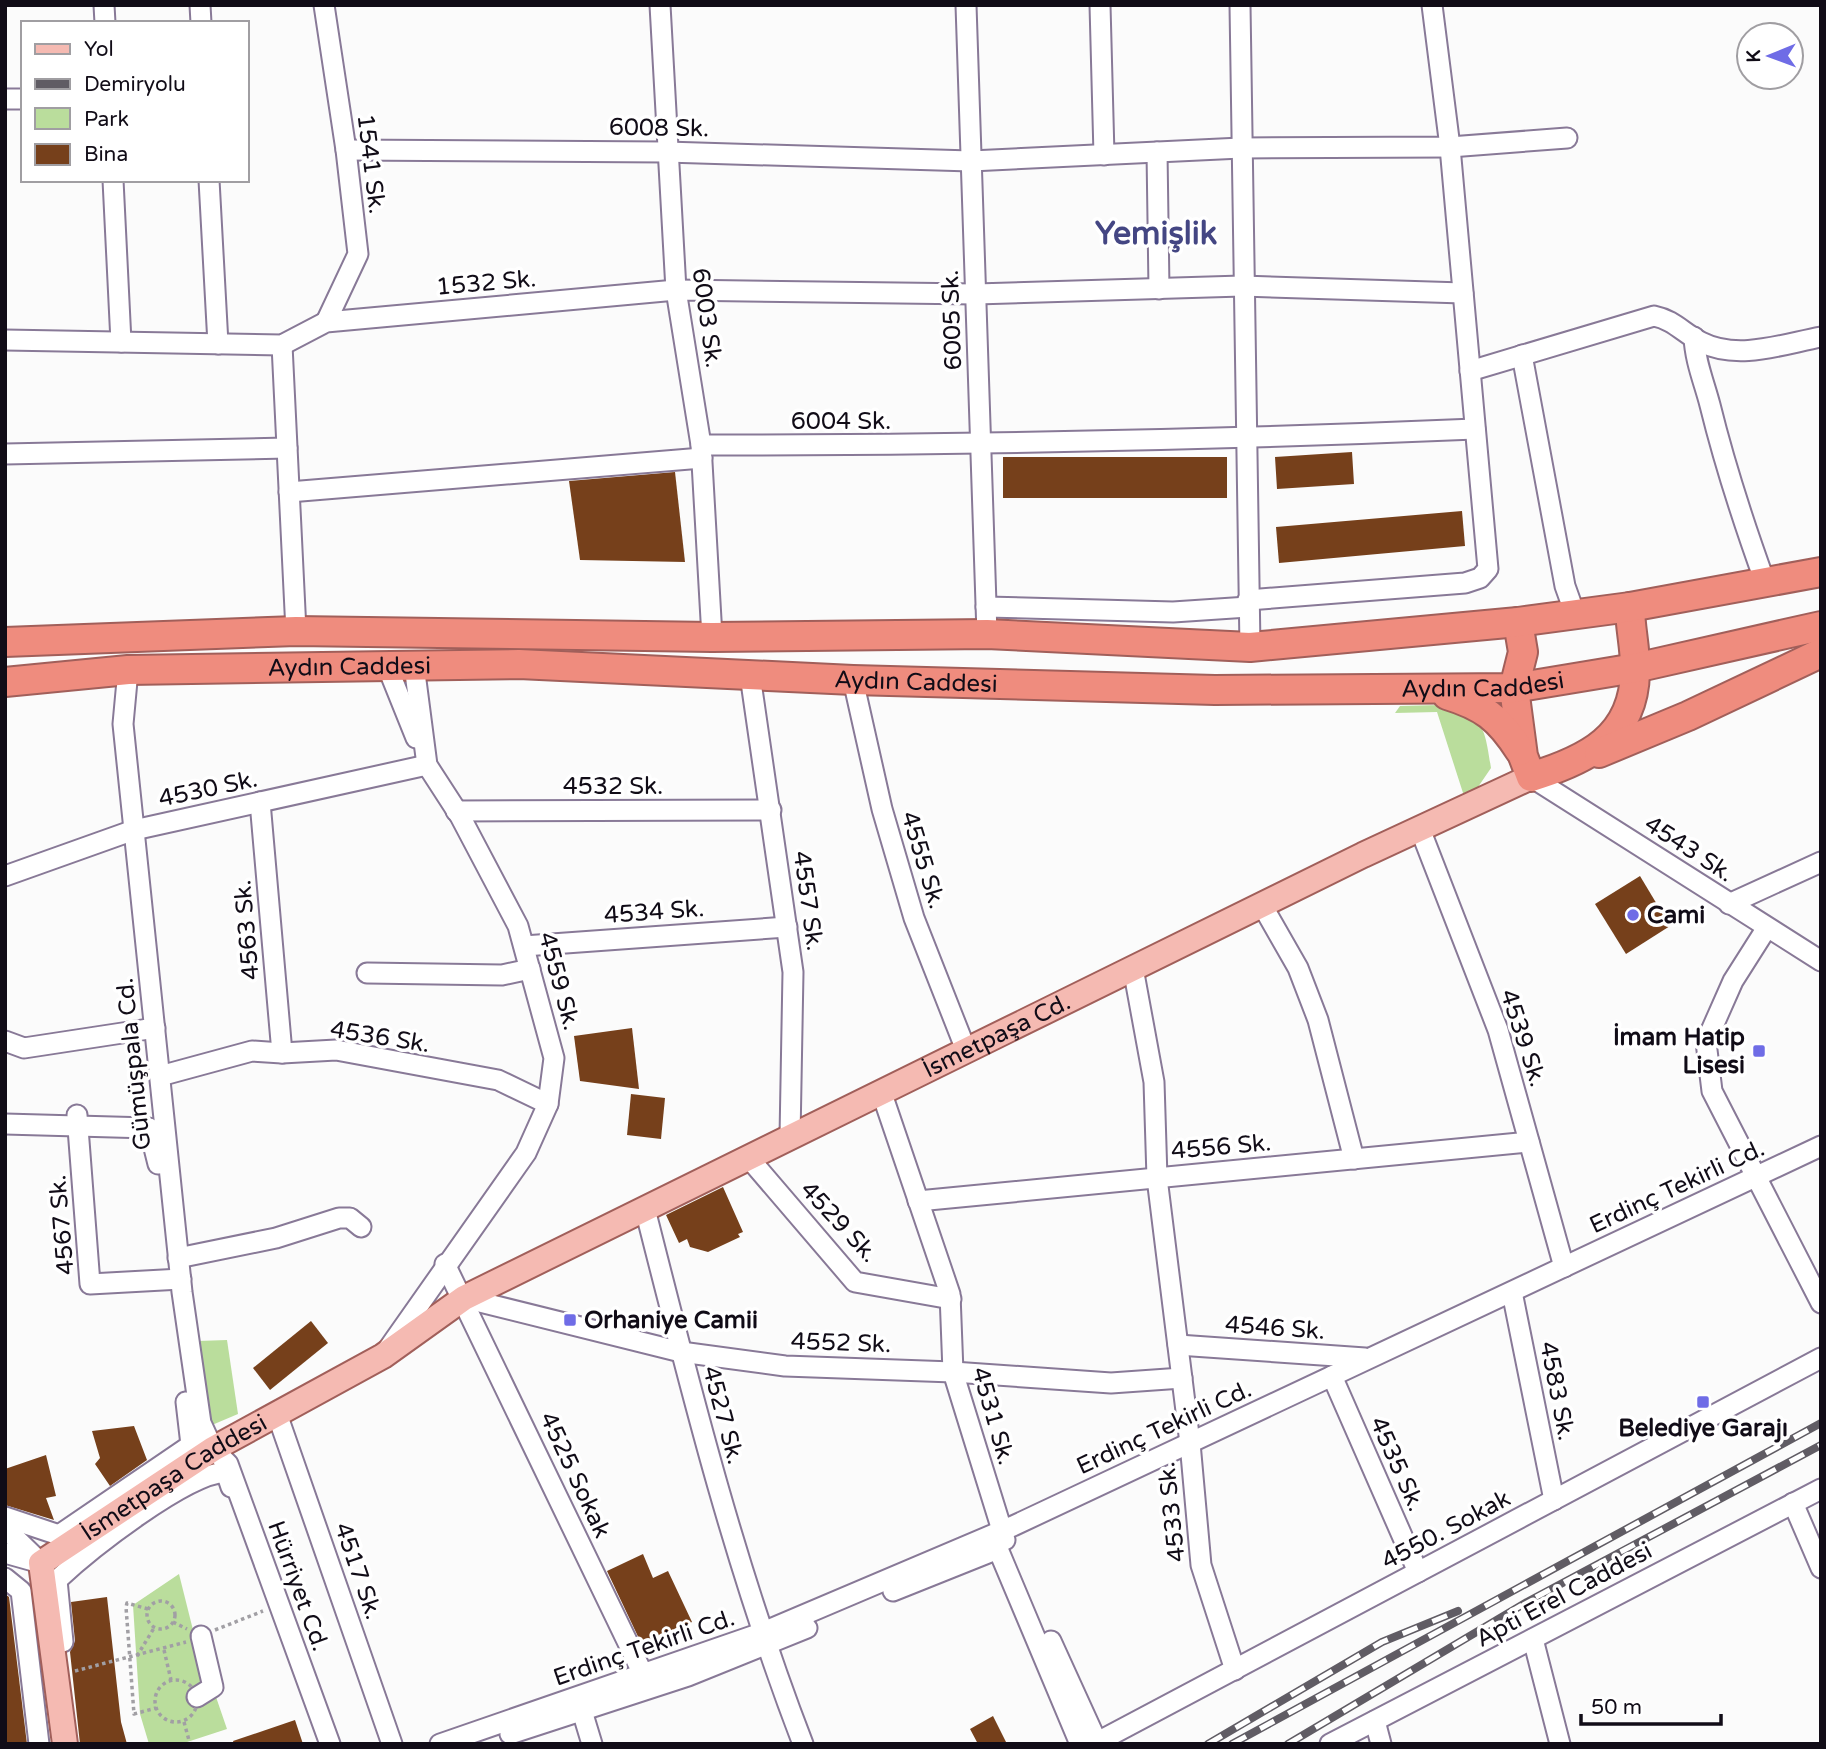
<svg xmlns="http://www.w3.org/2000/svg" width="1826" height="1749" font-family="'Varela Round',sans-serif">
<style>
.green{fill:#badd9c}
.building{fill:#76401b}
.lines{fill:none;stroke-linecap:round;stroke-linejoin:round}
.minor-casing{stroke:#887997;stroke-width:23}
.major-casing{stroke:#a15f5a;stroke-width:28}
.highway-casing{stroke:#a15f5a;stroke-width:32}
.path{stroke:#a19fa4;stroke-width:3.5;stroke-dasharray:3.5 3.5;stroke-linecap:butt}
.minor{stroke:#fff;stroke-width:19}
.major{stroke:#f5bab2;stroke-width:24}
.highway{stroke:#ef8c7e;stroke-width:28}
.rail-casing{stroke:#605c64;stroke-width:8}
.rail{stroke:#fff;stroke-width:5;stroke-dasharray:16;stroke-linecap:butt}
.poi-dot{fill:#6f6ce6;stroke:#fff;stroke-width:2.5}
.labels{text-anchor:middle;dominant-baseline:central;stroke-width:7;stroke-linejoin:round;paint-order:stroke}
.street-label{font-size:24px;fill:#110c17;stroke:#fff}
.poi-label{font-size:24px;font-weight:bold;fill:#110c17;stroke:#fff;text-anchor:start}
.district-label{font-size:32px;font-weight:bold;fill:#444683;stroke:#fff}
</style>
<rect width="100%" height="100%" fill="#fbfbfb"/>
<g class="green">
<path d="M1440,705C1484,720 1484,722 1491,768L1478,787L1464,796L1437,712L1395,713L1400,706Z"/>
<path d="M227,1340L238,1414L212,1425L206,1416L198,1341Z"/>
<path d="M179,1574L193,1630L227,1729L181,1744H149L140,1714L133,1605Z"/>
</g>
<g class="building">
<path d="M1352,452L1354,484L1277,489L1275,457Z"/>
<rect x="1003" y="457" width="224" height="41"/>
<path d="M675,472L685,562L580,560L569,481Z"/>
<path d="M1462,511L1465,546L1279,563L1276,527Z"/>
<path d="M1640,876L1670,926L1626,954L1595,904Z"/>
<path d="M632,1028L639,1089L580,1081L574,1036Z"/>
<path d="M631,1094L665,1098L661,1139L627,1135Z"/>
<path d="M723,1187L743,1232L738,1234L740,1237L708,1252L690,1247L687,1239L679,1243L666,1215Z"/>
<path d="M311,1321L328,1343L270,1390L253,1368Z"/>
<path d="M134,1426L147,1460L110,1486L95,1464L100,1458L92,1431Z"/>
<path d="M46,1455L56,1496L46,1498L54,1520L5,1505V1469Z"/>
<path d="M643,1554L653,1578L668,1571L692,1622L642,1645L607,1571Z"/>
<path d="M5,1594L9,1597L27,1744H5Z"/>
<path d="M107,1597L121,1722L127,1744H80L70,1652L75,1641L71,1602Z"/>
<path d="M993,1716L1007,1744H978L970,1729Z"/>
<path d="M295,1720L303,1744H234L233,1741Z"/>
</g>
<g class="lines">
<g class="minor-casing">
<g id="minor">
<path d="M104,5L105,23"/>
<path d="M200,5L201,23"/>
<path d="M324,5L346,150L358,254L326,322"/>
<path d="M660,5L676,290L701,445L712,637"/>
<path d="M966,5L987,634"/>
<path d="M1100,5L1104,155"/>
<path d="M1240,5L1250,647"/>
<path d="M5,99H23"/>
<path d="M346,150L666,152L971,161L1241,148L1450,147L1567,138"/>
<path d="M1157,152L1159,289"/>
<path d="M113,180L121,342"/>
<path d="M209,180L218,344"/>
<path d="M1694,337C1695,361 1704,382 1710,405C1725,466 1744,524 1765,582"/>
<path d="M5,340L282,345L326,322L676,290L976,294L1242,286L1463,293"/>
<path d="M282,345L296,631"/>
<path d="M1522,355L1565,586L1575,614"/>
<path d="M1470,371L1654,316C1674,320 1683,333 1701,342C1738,361 1783,344 1821,337"/>
<path d="M701,445C959,445 1217,440 1475,429"/>
<path d="M5,454L287,448"/>
<path d="M289,492L702,458"/>
<path d="M1248,600L1465,583L1480,578L1488,569L1450,147L1432,5"/>
<path d="M986,607L1173,612L1248,607"/>
<path d="M387,666L416,738"/>
<path d="M128,670L123,724L182,1292L201,1423L213,1449L228,1464L330,1744"/>
<path d="M750,675L793,972L790,1137"/>
<path d="M853,680L882,809L914,918L966,1050"/>
<path d="M1531,777L1821,961"/>
<path d="M260,802L282,1053"/>
<path d="M456,811L771,810"/>
<path d="M1420,829L1498,1030L1564,1267"/>
<path d="M5,876L134,830L427,765"/>
<path d="M1729,904L1821,862"/>
<path d="M1262,905L1298,968L1318,1020L1354,1159"/>
<path d="M1766,929L1733,981L1706,1042L1712,1091L1821,1303"/>
<path d="M524,946L787,927"/>
<path d="M1133,968L1154,1082L1157,1178L1190,1443L1201,1565L1235,1670"/>
<path d="M367,973L502,975L530,969"/>
<path d="M5,1041L24,1048L155,1028"/>
<path d="M160,1076L252,1051L282,1053L336,1050L498,1080L548,1104"/>
<path d="M881,1091L950,1294L953,1372L1005,1540"/>
<path d="M77,1115L90,1284L181,1279"/>
<path d="M5,1124L149,1128L158,1164"/>
<path d="M748,1157L855,1282L951,1299"/>
<path d="M918,1201L1529,1142"/>
<path d="M645,1209C691,1391 735,1568 803,1744"/>
<path d="M178,1258L276,1238L339,1218H350L361,1227"/>
<path d="M445,1264L642,1672"/>
<path d="M1512,1292L1554,1500"/>
<path d="M464,1298L681,1352L785,1366L953,1372L1111,1383L1182,1378"/>
<path d="M1178,1345L1365,1358"/>
<path d="M388,1349L526,1153L548,1104L554,1058L518,926L460,816L427,765L414,665"/>
<path d="M1332,1376L1418,1572"/>
<path d="M277,1414L392,1744"/>
<path d="M1793,1503L1821,1568"/>
<path d="M5,1517L59,1535L191,1445L186,1402"/>
<path d="M5,1528L41,1563"/>
<path d="M5,1553L37,1562"/>
<path d="M5,1578L21,1591L39,1744"/>
<path d="M893,1591L998,1549L1080,1744"/>
<path d="M1533,1639L1560,1744"/>
<path d="M1051,1641L1097,1742"/>
<path d="M63,1642L57,1580C89,1550 185,1474 226,1472L231,1487"/>
<path d="M197,1697L213,1687L201,1636"/>
<path d="M579,1701L592,1744"/>
<path d="M1375,1721L1381,1744"/>
<path d="M510,1734L688,1676L807,1628"/>
<path d="M440,1744L761,1633L1013,1526L1821,1146"/>
<path d="M1094,1744L1821,1358"/>
<path d="M1330,1744L1821,1489"/>
</g>
</g>
<g class="major-casing">
<g id="major">
<path id="s1" d="M65,1744L41,1563L213,1449L383,1356L464,1298L1363,855L1531,777"/>
</g>
</g>
<g class="highway-casing">
<g id="highway">
<path d="M1518,622L1523,652L1514,688L1523,756L1531,777C1587,760 1634,737 1635,672C1636,650 1630,629 1630,607"/>
<path d="M5,642L296,631L712,637L987,634L1250,647L1518,622L1630,607L1821,572"/>
<path id="s2" d="M5,682L128,670L519,664L853,680L1215,690L1514,688L1635,668L1821,626"/>
<path d="M1447,695C1483,706 1499,718 1520,751"/>
<path d="M1599,753L1688,716L1821,653"/>
</g>
</g>
<g class="path">
<circle cx="161" cy="1615" r="14"/>
<path d="M148,1609L127,1603L126,1607L134,1714L156,1708"/>
<path d="M173,1622L187,1629"/>
<path d="M215,1630L263,1611"/>
<path d="M164,1650L171,1680"/>
<path d="M137,1656L154,1628"/>
<path d="M75,1671L186,1642"/>
<circle cx="176" cy="1701" r="21"/>
<path d="M184,1722L190,1744"/>
</g>
<use href="#minor" class="minor"/>
<use href="#major" class="major"/>
<use href="#highway" class="highway"/>
<g class="rail-casing">
<g id="rail">
<path d="M1208,1744L1382,1642L1458,1611"/>
<path d="M1232,1744L1821,1423"/>
<path d="M1288,1744L1527,1602L1821,1445"/>
</g>
</g>
<use href="#rail" class="rail"/>
</g>
<g class="poi-dot">
<circle cx="1633" cy="915" r="7"/>
<rect x="1752" y="1044" width="14" height="14" rx="3.5"/>
<rect x="563" y="1313" width="14" height="14" rx="3.5"/>
<rect x="1696" y="1395" width="14" height="14" rx="3.5"/>
</g>
<g class="labels">
<g class="street-label">
<text transform="translate(659 128) rotate(1)">6008 Sk.</text>
<text transform="translate(371 164) rotate(83)">1541 Sk.</text>
<text transform="translate(486 283) rotate(-5)">1532 Sk.</text>
<text transform="translate(707 318) rotate(82)">6003 Sk.</text>
<text transform="translate(952 320) rotate(-92)">6005 Sk.</text>
<text x="841" y="421">6004 Sk.</text>
<text stroke="none"><textPath href="#s2" startOffset="345">Aydın Caddesi</textPath></text>
<text stroke="none"><textPath href="#s2" startOffset="912">Aydın Caddesi</textPath></text>
<text stroke="none"><textPath href="#s2" startOffset="1479">Aydın Caddesi</textPath></text>
<text x="613" y="786">4532 Sk.</text>
<text transform="translate(208 789) rotate(-12)">4530 Sk.</text>
<text transform="translate(1689 849) rotate(33)">4543 Sk.</text>
<text transform="translate(923 860) rotate(73)">4555 Sk.</text>
<text transform="translate(808 901) rotate(82)">4557 Sk.</text>
<text transform="translate(654 912) rotate(-4)">4534 Sk.</text>
<text transform="translate(247 930) rotate(-95)">4563 Sk.</text>
<text transform="translate(559 981) rotate(75)">4559 Sk.</text>
<text stroke="none"><textPath href="#s1" startOffset="1276">İsmetpaşa Cd.</textPath></text>
<text transform="translate(380 1037) rotate(9)">4536 Sk.</text>
<text transform="translate(1523 1038) rotate(72)">4539 Sk.</text>
<text transform="translate(134 1064) rotate(-96)">Gümüşpala Cd.</text>
<text transform="translate(1221 1147) rotate(-5)">4556 Sk.</text>
<text transform="translate(1677 1187) rotate(-25)">Erdinç Tekirli Cd.</text>
<text transform="translate(839 1222) rotate(47)">4529 Sk.</text>
<text transform="translate(62 1225) rotate(-95)">4567 Sk.</text>
<text transform="translate(1275 1328) rotate(4)">4546 Sk.</text>
<text transform="translate(841 1343) rotate(2)">4552 Sk.</text>
<text transform="translate(1557 1391) rotate(79)">4583 Sk.</text>
<text transform="translate(723 1415) rotate(75)">4527 Sk.</text>
<text transform="translate(993 1416) rotate(74)">4531 Sk.</text>
<text transform="translate(1164 1428) rotate(-25)">Erdinç Tekirli Cd.</text>
<text transform="translate(1397 1464) rotate(66)">4535 Sk.</text>
<text transform="translate(575 1475) rotate(65)">4525 Sokak</text>
<text stroke="none"><textPath href="#s1" startOffset="341">İsmetpaşa Caddesi</textPath></text>
<text transform="translate(1172 1512) rotate(-96)">4533 Sk.</text>
<text transform="translate(1446 1530) rotate(-28)">4550. Sokak</text>
<text transform="translate(358 1571) rotate(71)">4517 Sk.</text>
<text transform="translate(298 1586) rotate(70)">Hürriyet Cd.</text>
<text transform="translate(1564 1595) rotate(-28)">Apti Erel Caddesi</text>
<text transform="translate(644 1648) rotate(-19)">Erdinç Tekirli Cd.</text>
</g>
<g class="poi-label">
<text x="1647" y="915">Cami</text>
<text x="1745" y="1037" text-anchor="end">İmam Hatip<tspan x="1745" dy="28">Lisesi</tspan></text>
<text x="584" y="1320">Orhaniye Camii</text>
<text x="1703" y="1428" text-anchor="middle">Belediye Garajı</text>
</g>
<g class="district-label">
<text x="1156" y="234">Yemişlik</text>
</g>
</g>
<rect width="1826" height="1749" fill="none" stroke="#110c17" stroke-width="14"/>
<rect x="21" y="21" width="228" height="161" fill="#ffffff" stroke="#a09ea2" stroke-width="2"/>
<rect x="35" y="44" width="35" height="10" fill="#f5bab2" stroke="#a09ea2" stroke-width="2"/>
<text x="84" y="56" font-size="21" fill="#110c17">Yol</text>
<rect x="35" y="79" width="35" height="10" fill="#605c64" stroke="#a09ea2" stroke-width="2"/>
<text x="84" y="91" font-size="21" fill="#110c17">Demiryolu</text>
<rect x="35" y="108" width="35" height="21" fill="#badd9c" stroke="#a09ea2" stroke-width="2"/>
<text x="84" y="126" font-size="21" fill="#110c17">Park</text>
<rect x="35" y="144" width="35" height="21" fill="#76401b" stroke="#a09ea2" stroke-width="2"/>
<text x="84" y="161" font-size="21" fill="#110c17">Bina</text>
<g transform="translate(1770 56) rotate(269)"><circle r="33" fill="#ffffff" stroke="#a09ea2" stroke-width="2"/>
<path d="M0-5L12 26L0 18L-12 26Z" fill="#6f6ce6"/>
<text y="-10" font-size="19" font-weight="bold" text-anchor="middle" fill="#110c17">K</text>
</g>
<path d="M1581 1714v10h140v-10" fill="none" stroke="#110c17" stroke-width="3.5"/>
<text x="1591" y="1714" font-size="21" fill="#110c17" stroke="#ffffff" stroke-width="5" paint-order="stroke">50 m</text>
</svg>
